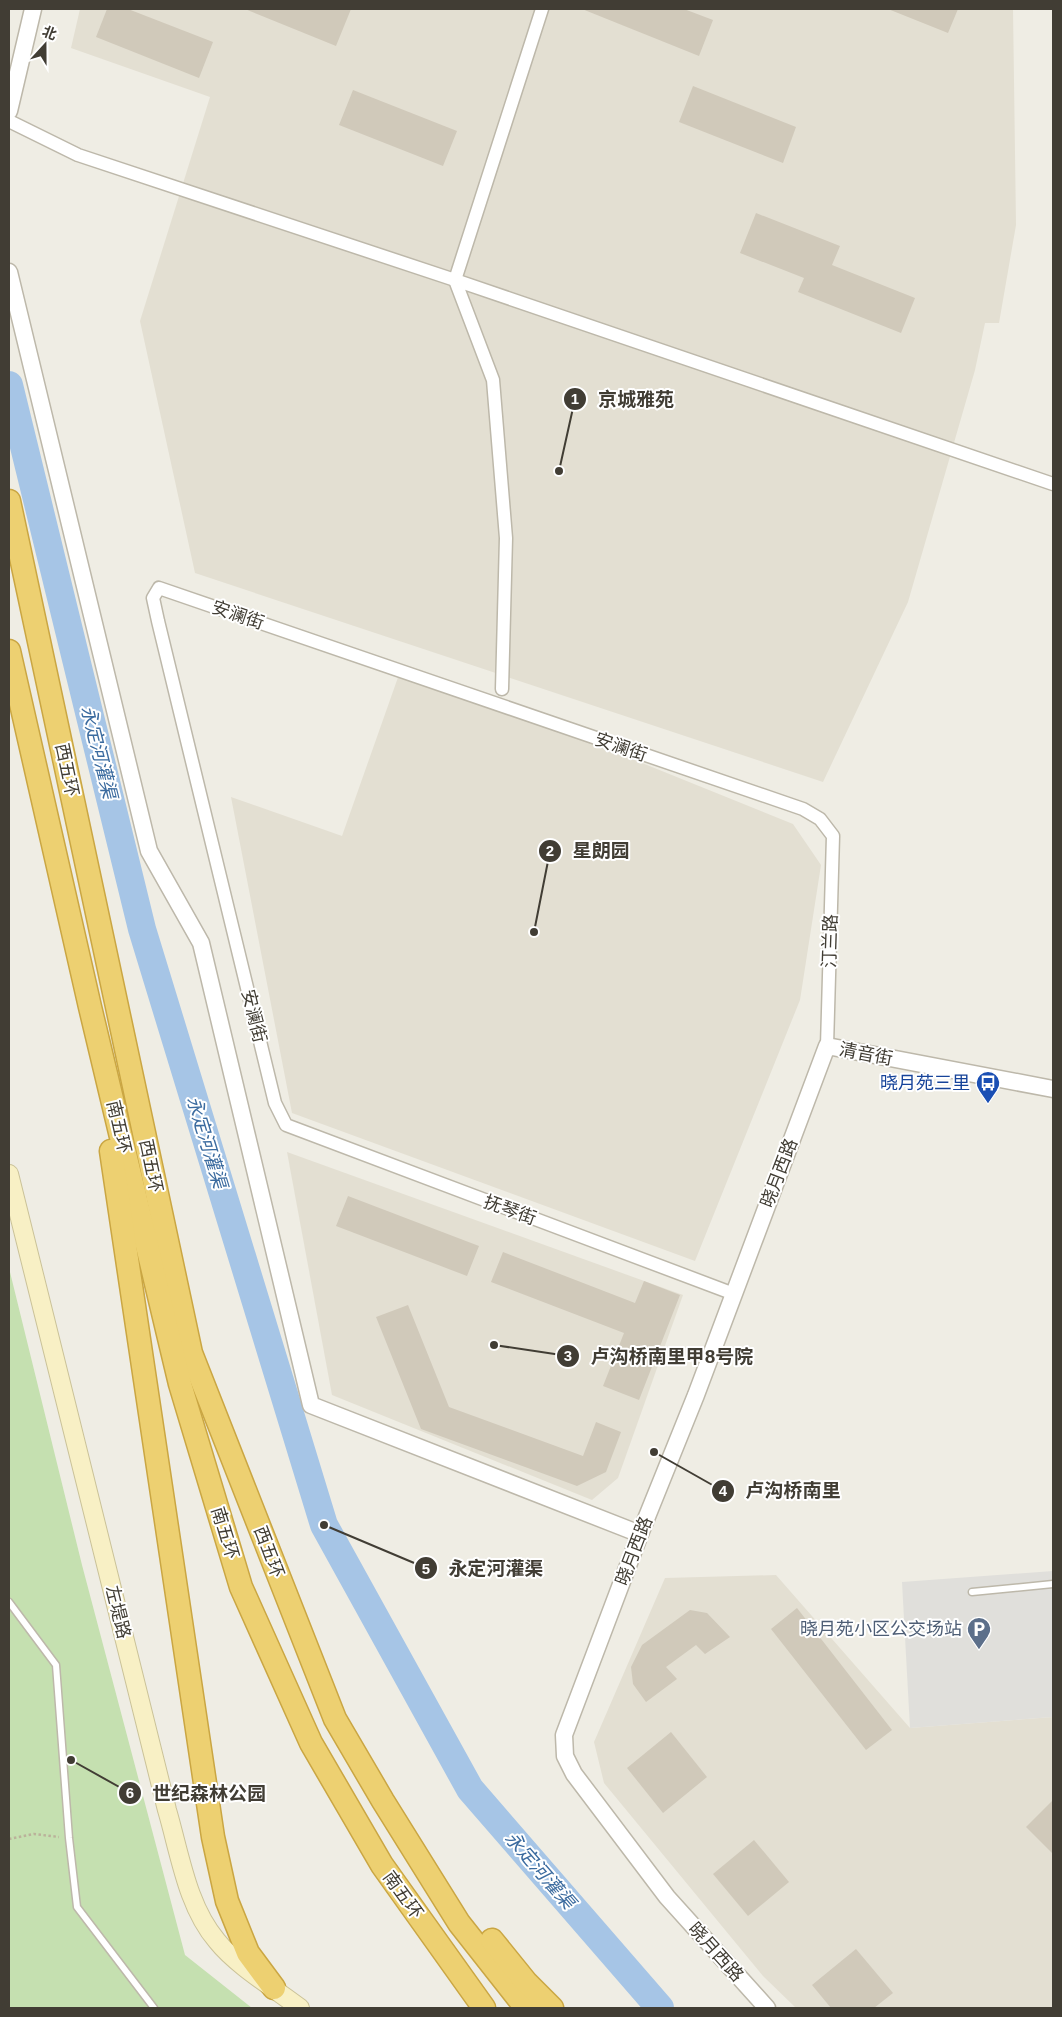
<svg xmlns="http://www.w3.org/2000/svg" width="1062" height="2017" font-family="Helvetica,'Noto Sans SC',sans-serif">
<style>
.residential{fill:#e3dfd2}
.green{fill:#c5e0b0}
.parking{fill:#e0dfdb}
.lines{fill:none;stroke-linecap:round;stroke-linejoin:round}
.river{stroke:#a6c5e6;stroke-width:28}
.building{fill:#d0c9ba}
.service-casing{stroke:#bdb8aa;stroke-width:9}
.minor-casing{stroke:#bdb8aa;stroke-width:15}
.tertiary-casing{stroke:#bdb8aa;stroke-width:19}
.secondary-casing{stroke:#cac298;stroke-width:20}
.motorway-casing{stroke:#caa643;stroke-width:25}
.path{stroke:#bab29a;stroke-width:2.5;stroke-dasharray:2.5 2.5;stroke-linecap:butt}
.service{stroke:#fff;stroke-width:6}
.minor{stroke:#fff;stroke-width:12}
.tertiary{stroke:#fff;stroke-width:16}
.secondary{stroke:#f8f0c5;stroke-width:18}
.motorway{stroke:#edd071;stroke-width:22}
.labels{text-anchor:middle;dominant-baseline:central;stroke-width:4;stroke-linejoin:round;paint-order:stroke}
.street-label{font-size:18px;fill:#413d34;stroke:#fff}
.transit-label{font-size:18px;fill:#164399;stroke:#fff;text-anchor:end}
.service-label{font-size:18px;fill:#4e5e75;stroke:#fff;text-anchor:end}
.water-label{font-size:19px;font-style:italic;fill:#3b6b9f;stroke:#fff}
.leader{fill:none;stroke:#413d34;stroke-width:2}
.callout-dot{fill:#413d34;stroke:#fff;stroke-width:2}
.mark-label{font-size:15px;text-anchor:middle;font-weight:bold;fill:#fff}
.callout-label{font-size:19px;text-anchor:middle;font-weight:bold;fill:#413d34;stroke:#fff;stroke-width:4;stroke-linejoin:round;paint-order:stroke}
</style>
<rect width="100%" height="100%" fill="#efede4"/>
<g class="residential">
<path d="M80,9H1013L1016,225L999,323H985L975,370L908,602L823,782L195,573L140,321L210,97L71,48Z"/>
<path d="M402,666L793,824L821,865L800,1000L695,1261L292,1113L231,797L342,836Z"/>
<path d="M287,1152L683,1295L618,1478L592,1500L332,1395Z"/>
<path d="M776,1575L910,1728L1053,1717V2008H796L763,1976L604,1783L594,1742L665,1578Z"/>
</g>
<path class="green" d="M9,1268L82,1565L185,1955L252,2008H9Z"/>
<path class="parking" d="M1053,1571V1717L910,1728L902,1582Z"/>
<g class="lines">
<path class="river" d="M9,385L142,929L324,1525L470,1789L660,2008"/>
</g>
<g class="building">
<path d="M107,9H128L213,42L199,78L96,37Z"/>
<path d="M245,9H351L336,46Z"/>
<path d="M582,9H684L713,20L699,56Z"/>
<path d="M888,9H958L948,33Z"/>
<path d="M693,86L796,127L783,163L679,122Z"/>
<path d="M353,90L457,131L443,166L339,125Z"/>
<path d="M756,213L840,246L832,265L915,298L901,333L798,292L804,278L740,253Z"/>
<path d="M348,1196L479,1246L467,1276L336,1226Z"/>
<path d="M503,1252L635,1303L644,1281L680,1295L639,1400L603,1386L624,1333L491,1282Z"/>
<path d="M408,1305L449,1407L583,1456L596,1422L621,1432L606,1472L577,1486L421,1429L376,1317Z"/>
<path d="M797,1608L892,1730L866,1750L771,1629Z"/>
<path d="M690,1610L707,1613L730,1637L705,1654L696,1645L666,1667L677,1679L646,1702L633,1684L631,1667L642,1645Z"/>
<path d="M671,1732L707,1777L663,1813L627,1768Z"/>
<path d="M1053,1800V1854L1026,1827Z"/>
<path d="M754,1840L789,1882L748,1916L713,1874Z"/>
<path d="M856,1949L893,1993L874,2008H831L812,1985Z"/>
</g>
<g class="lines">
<g class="service-casing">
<g id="service">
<path d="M972,1592L1053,1584"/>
<path d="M9,1602L56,1665L69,1838L77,1907L154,2008"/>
</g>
</g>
<g class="minor-casing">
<g id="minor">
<path d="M9,121L78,155L455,280L1053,484"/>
<path d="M502,689L506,538L493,380L455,280L542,9"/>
<path d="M734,1294L286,1125L275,1103L158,621L153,598L159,588L803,809L820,819L833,836L827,1046"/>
</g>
</g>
<g class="tertiary-casing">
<g id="tertiary">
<path d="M9,111L33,9"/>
<path d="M9,272L149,851L201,943L311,1405L640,1534"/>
<path d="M767,2008L667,1897L574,1774L565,1756L564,1735L640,1534L696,1395L827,1046L1053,1089"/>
</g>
</g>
<g class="secondary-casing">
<path id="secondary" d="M9,1174L167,1810C180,1854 187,1906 217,1941C237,1966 274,1988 300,2008"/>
</g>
<g class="motorway-casing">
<g id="motorway">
<path d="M9,501L191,1353L335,1719L383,1801L459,1923L526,2008"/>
<path d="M9,651L90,1007L180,1384L241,1587L311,1743L382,1865L484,2008"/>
<path d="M111,1151L213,1837L227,1901L248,1953L274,1988"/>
<path d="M492,1940L526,1982L552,2008"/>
</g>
</g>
<path class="path" d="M9,1839L34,1834L59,1837"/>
<use href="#service" class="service"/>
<use href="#minor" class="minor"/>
<use href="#tertiary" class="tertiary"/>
<use href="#secondary" class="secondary"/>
<use href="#motorway" class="motorway"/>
</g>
<defs>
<g id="bus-pin" transform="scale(1.25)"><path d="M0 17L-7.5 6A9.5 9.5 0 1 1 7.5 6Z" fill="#1a4fb4" stroke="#fff"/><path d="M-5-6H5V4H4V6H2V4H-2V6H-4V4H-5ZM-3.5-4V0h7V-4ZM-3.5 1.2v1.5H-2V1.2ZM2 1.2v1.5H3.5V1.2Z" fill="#fff"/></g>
<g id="parking-pin" transform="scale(1.25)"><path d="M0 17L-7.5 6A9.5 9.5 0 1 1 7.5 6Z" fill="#5c6f8a" stroke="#fff"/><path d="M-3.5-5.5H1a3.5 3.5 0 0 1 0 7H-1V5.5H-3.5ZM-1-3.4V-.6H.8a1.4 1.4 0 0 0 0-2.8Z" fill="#fff"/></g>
</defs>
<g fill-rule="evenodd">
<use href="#bus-pin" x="988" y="1083"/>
<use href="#parking-pin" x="979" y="1629"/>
</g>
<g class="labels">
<g class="street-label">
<text transform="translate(238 615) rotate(19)">安澜街</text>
<text transform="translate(621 747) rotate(19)">安澜街</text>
<text transform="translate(67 770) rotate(78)">西五环</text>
<text transform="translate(830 941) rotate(-88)">汀兰路</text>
<text transform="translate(254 1016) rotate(76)">安澜街</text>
<text transform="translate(866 1054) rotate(11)">清音街</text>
<text transform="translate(119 1127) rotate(77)">南五环</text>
<text transform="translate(151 1166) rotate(78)">西五环</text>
<text transform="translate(779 1173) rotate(-69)">晓月西路</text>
<text transform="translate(510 1210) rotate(20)">抚琴街</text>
<text transform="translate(225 1533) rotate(73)">南五环</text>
<text transform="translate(634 1551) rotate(-69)">晓月西路</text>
<text transform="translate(269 1552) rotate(69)">西五环</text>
<text transform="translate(118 1612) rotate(76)">左堤路</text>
<text transform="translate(403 1895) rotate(54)">南五环</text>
<text transform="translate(716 1952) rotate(48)">晓月西路</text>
</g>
<g class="transit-label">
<text x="970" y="1083">晓月苑三里</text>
</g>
<g class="service-label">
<text x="962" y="1629">晓月苑小区公交场站</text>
</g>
<g class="water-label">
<text transform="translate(99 752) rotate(76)">永定河灌渠</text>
<text transform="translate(207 1142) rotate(73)">永定河灌渠</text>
<text transform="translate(540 1870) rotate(49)">永定河灌渠</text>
</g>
</g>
<path class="leader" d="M559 471L575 399M534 932L550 851M494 1345L568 1356M654 1452L723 1491M324 1525L426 1568M71 1760L130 1793"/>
<g class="callout-dot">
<circle cx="559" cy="471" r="5"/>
<circle cx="534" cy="932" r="5"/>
<circle cx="494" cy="1345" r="5"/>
<circle cx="654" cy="1452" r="5"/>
<circle cx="324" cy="1525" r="5"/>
<circle cx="71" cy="1760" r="5"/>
<circle cx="575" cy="399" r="12"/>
<circle cx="550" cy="851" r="12"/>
<circle cx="568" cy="1356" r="12"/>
<circle cx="723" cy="1491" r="12"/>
<circle cx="426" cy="1568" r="12"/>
<circle cx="130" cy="1793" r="12"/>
</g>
<g class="mark-label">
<text x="575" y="404">1</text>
<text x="550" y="856">2</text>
<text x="568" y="1361">3</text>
<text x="723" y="1496">4</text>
<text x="426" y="1574">5</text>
<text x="130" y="1798">6</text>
</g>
<g class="callout-label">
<text x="636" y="406">京城雅苑</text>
<text x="601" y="857">星朗园</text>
<text x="672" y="1363">卢沟桥南里甲8号院</text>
<text x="793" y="1497">卢沟桥南里</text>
<text x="496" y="1575">永定河灌渠</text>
<text x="209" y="1800">世纪森林公园</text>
</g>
<rect width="1062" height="2017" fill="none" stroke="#413d34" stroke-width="20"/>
<g transform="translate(45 45) rotate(21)" stroke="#ffffff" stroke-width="4" paint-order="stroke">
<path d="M0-4L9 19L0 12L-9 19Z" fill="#413d34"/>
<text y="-8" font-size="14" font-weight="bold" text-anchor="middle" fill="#413d34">北</text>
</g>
</svg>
